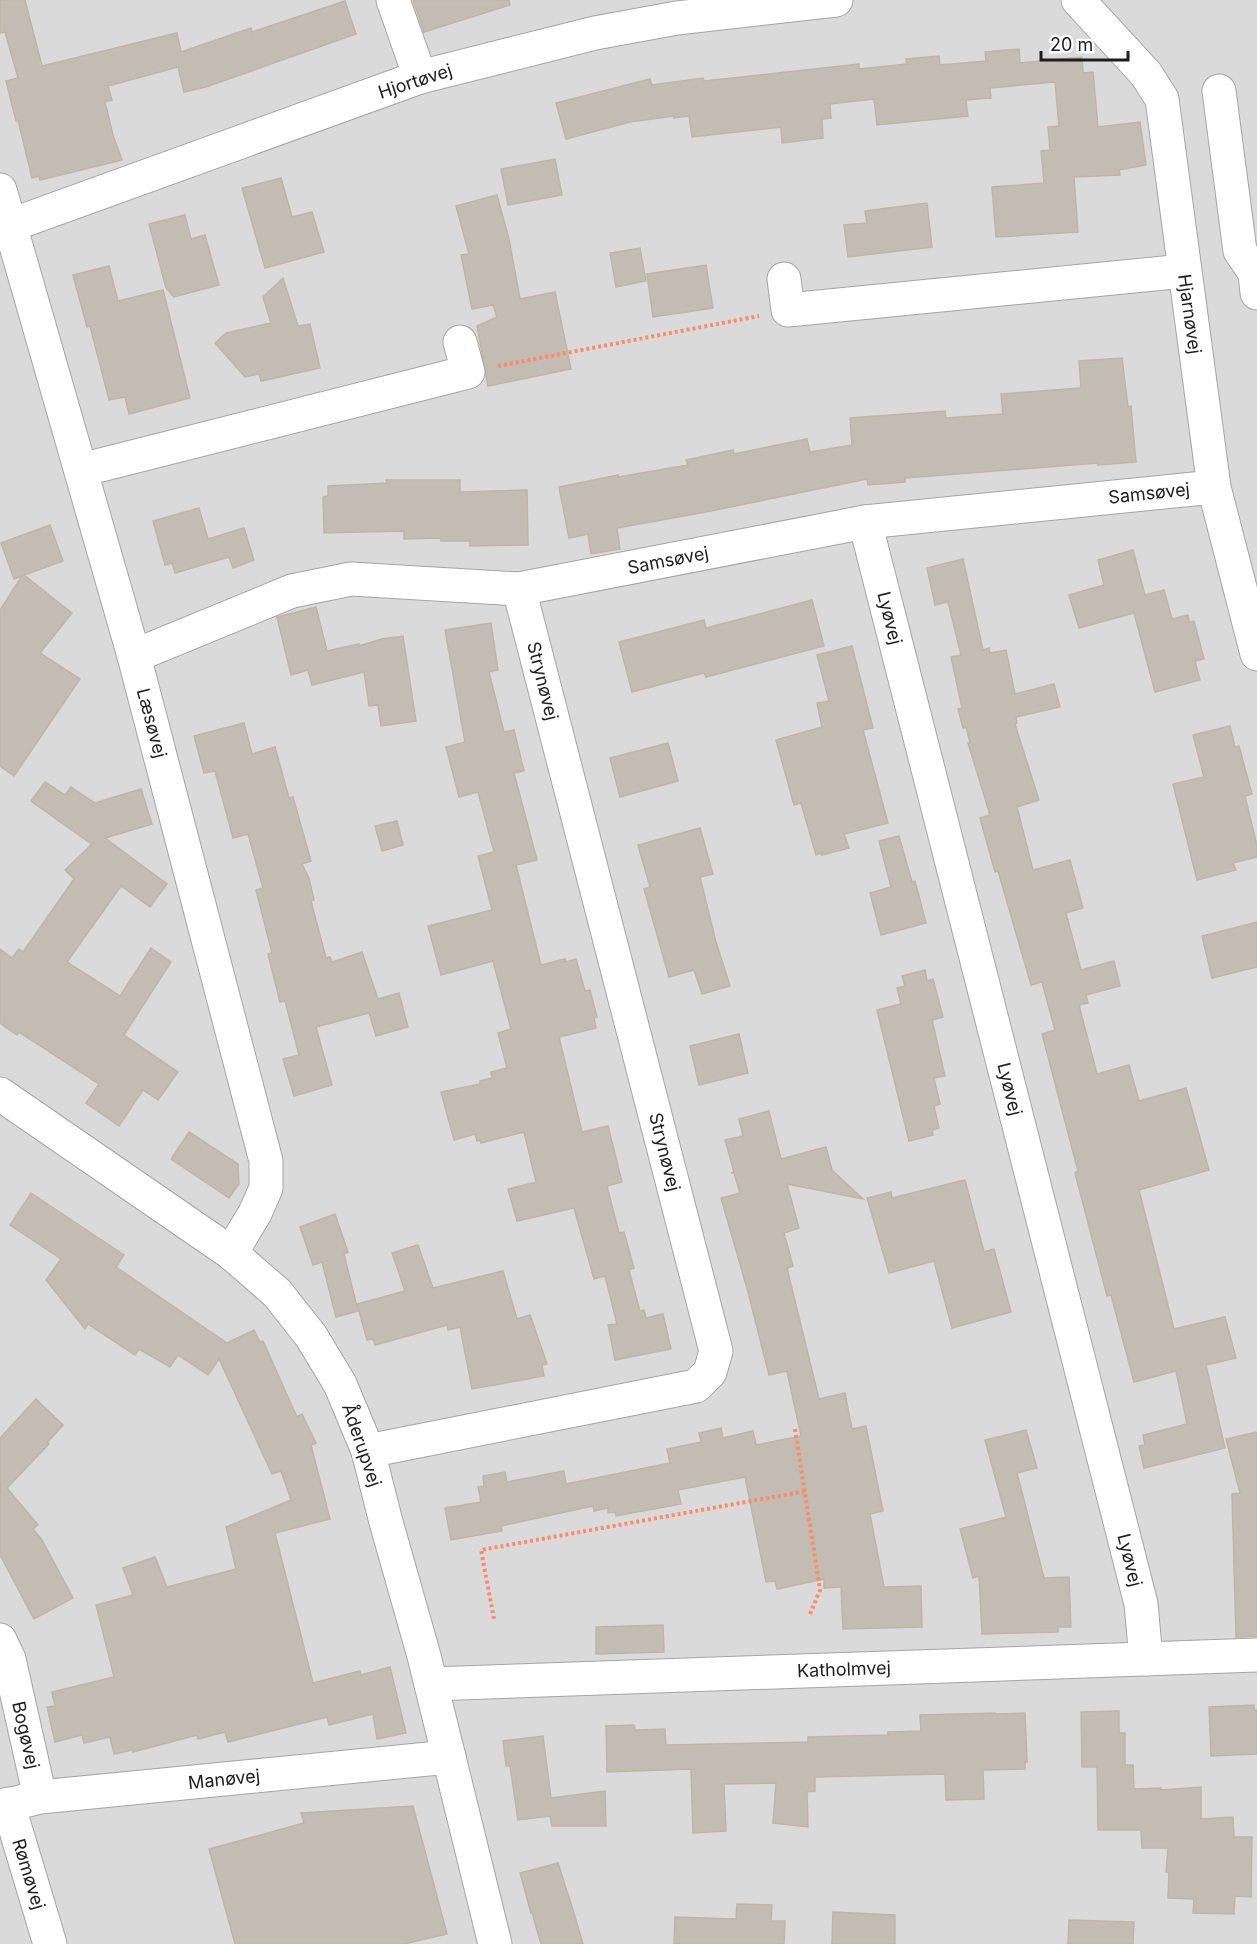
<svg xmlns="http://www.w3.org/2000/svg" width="1257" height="1944" font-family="Inter,sans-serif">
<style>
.residential{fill:#dbdada}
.building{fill:#c3bcb2;stroke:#c0b5a5;stroke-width:1.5}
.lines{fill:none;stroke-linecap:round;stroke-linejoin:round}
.minor-casing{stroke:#a4a4a4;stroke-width:35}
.path{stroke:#fc8c66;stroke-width:4;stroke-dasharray:3 3;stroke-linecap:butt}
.minor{stroke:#fff;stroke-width:33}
.labels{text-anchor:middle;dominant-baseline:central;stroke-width:6;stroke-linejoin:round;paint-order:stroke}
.street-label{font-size:18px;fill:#1d1d1d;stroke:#fff}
</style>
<rect width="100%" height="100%" fill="#efece3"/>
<rect class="residential" x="0" y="0" width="1257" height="1944"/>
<g class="building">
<path d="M0,0H25L42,66L177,33L181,52L251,28L252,32L345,1L356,34L206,87L184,92L178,67L108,86L112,100L105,102L113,135L122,160L40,180L39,176L32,178L18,120L16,121L6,81L18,78L5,32L0,33Z"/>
<path d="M413,0H509L510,5L424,32Z"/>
<path d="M1019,49L1020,63L1082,57L1083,73L1093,72L1098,127L1140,122L1146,165L1119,170L1120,175L1074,177L1078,232L996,237L992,187L1044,183L1041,151L1050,150L1048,127L1059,126L1055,82L990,88L991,98L966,100L968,116L877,125L874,99L830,104L831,118L822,119L823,138L782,143L781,127L692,137L689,116L674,118V116L630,122L566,139L556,103L650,79L652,85L703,78L704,81L859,64V69L907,64L906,59L939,56L940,65L986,61L985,52Z"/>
<path d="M555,159L562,195L508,205L501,169Z"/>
<path d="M281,178L292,217L312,212L324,252L265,268L242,188Z"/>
<path d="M497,195L509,239L520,299L555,292L571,369L488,386L477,326L497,317L493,305L472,309L461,255L469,254L456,206Z"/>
<path d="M927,203L932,247L848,257L844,225L867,223L865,211Z"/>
<path d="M185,215L191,239L205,235L219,285L174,297L166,288L149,224Z"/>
<path d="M640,248L646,281L616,287L610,253Z"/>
<path d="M706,265L713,308L653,317L647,274Z"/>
<path d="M109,266L118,301L163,290L190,398L129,414L125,397L109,400L90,326L87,327L73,275Z"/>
<path d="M283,278L298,326L310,324L320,368L261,381L259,374L245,377L215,343L226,333L271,323L263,297Z"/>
<path d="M1122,358L1128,407L1131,406L1136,462L1098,465V463L905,478V482L868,485L867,479L706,512L617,528L620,549L591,554L588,534L569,538L559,487L618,475V477L688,465L686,460L733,450L734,454L807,439L810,452L852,445L850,418L945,411L946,418L1003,414L1001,394L1081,388L1079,361Z"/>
<path d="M386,480H460V492L527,490L528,545L470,546V541H441V538L404,539V531L324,533L323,497L328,496V486L387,483Z"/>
<path d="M199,508L208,539L244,528L254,560L233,568L229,557L175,573L172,563L165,565L153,521Z"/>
<path d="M50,525L63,561L24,575L72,613L40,653L80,679L14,776L0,766V610L22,576L14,579L1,543Z"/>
<path d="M1133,550L1145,595L1164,590L1172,619L1188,615L1189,622L1194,621L1204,659L1195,661L1200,680L1155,692L1134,613L1079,628L1069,595L1104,585L1098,560Z"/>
<path d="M963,559L983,650L989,648L990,653L1006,650L1015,694L1054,684L1060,707L1016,717L1017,723L1015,724L1039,800L1017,807L1033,870L1070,860L1083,908L1066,913L1081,970L1114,961L1120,986L1086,995L1088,1003L1079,1005L1097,1074L1129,1065L1139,1101L1186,1088L1209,1170L1139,1190L1174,1329L1225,1317L1236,1358L1206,1365L1225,1448L1144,1468L1139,1446L1145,1445L1143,1435L1187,1424L1176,1371L1134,1382L1111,1295L1107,1296L1075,1173L1078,1171L1042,1034L1055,1030L1042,982L1031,985L998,871L995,872L980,818L990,815L968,743H970L966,727L963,728L958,709L962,708L951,657L961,655L948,602L935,605L927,568Z"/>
<path d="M812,600L824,646L706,677L704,673L632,692L619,642L704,620L706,628Z"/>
<path d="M316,607L327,651L359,644V646L382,639L403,636L416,721L381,726L378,705L369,706L364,672L312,685L308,670L291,675L277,617Z"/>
<path d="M491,623L498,670L489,672L504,732L514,730L524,771L514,773L537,860L516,865L541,965L565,959L566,962L576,959L585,991L590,990L597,1017H594L596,1028L559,1037L582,1132L608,1126L622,1182L607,1186L619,1233L624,1232L634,1268L629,1270L640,1311L644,1310L646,1318L663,1314L671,1349L615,1360L608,1325L617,1324L605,1276L594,1279L574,1208L517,1221L508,1189L536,1182L524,1132L481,1143L480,1140L477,1141L475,1134L454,1140L441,1092L480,1084V1081L492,1078L491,1072L507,1068L498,1033L511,1029L493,961L441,975L428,926L492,910L478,856L494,852L478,792L459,797L446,747L465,742L445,630Z"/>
<path d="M852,646L873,728L863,730L888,823L844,834L849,848L822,855V853L816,855L801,803L794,805L776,740L822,727L817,703L829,701L817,655Z"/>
<path d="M244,723L252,754L275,747L289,798L293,797L311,861L302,864L309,878L314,900L311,901L326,958L330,957L332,962L362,952L378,999L399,993L408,1027L376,1036L369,1013L316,1027L332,1085L294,1096L283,1059L299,1055L285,1001L280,1002L268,954L272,953L256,890L263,888L248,834L233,838L215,771L204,773L194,736Z"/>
<path d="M1230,726L1235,747L1239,746L1252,794L1245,796L1257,846V857L1233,863L1236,870L1197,880L1173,784L1204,777L1193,735Z"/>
<path d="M668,743L678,781L620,797L610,758Z"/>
<path d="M45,782L65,795L71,787L95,803L141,789L152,824L105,838L167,884L150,907L121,886L67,962L120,996L151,948L171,962L124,1035L178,1072L158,1100L143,1090L119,1126L86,1103L99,1084L19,1032L17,1035L0,1023V949L12,958L19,949L23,952L74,879L65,870L94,842L90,843L31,801Z"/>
<path d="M397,821L403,845L382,851L375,826Z"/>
<path d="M700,828L713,874L700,877L716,942L730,986L702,994L694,970L669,977L644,889L650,887L638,845Z"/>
<path d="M899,836L912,882L915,881L926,923L881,935L870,893L891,887L879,841Z"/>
<path d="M1257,922V967L1212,978L1202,936Z"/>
<path d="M925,970L927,981L933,979L943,1017L932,1020L945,1076L934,1078L940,1104L934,1106L939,1128L932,1130L933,1135L909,1141L877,1010L901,1004L897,988L905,986L902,976Z"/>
<path d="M739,1034L748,1073L699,1085L690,1046Z"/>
<path d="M769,1111L781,1159L826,1147L832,1170L863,1199L787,1184L799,1228L784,1233L793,1266L787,1268L819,1399L845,1393L852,1429L866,1426L883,1511L870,1514L884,1587L921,1586L922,1627L843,1629L841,1587L824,1588V1579L777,1589L775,1581L766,1582L745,1477L678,1490L681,1504L616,1516L615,1512L608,1513V1508L594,1511L593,1506L501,1526L502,1531L451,1540L445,1508L481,1502L478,1487L484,1486L483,1476L505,1472L507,1482L564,1471L566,1484L670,1463L667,1449L701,1442L699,1433L721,1428L723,1438L753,1431L756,1445L801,1436L787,1371L769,1375L748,1292L721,1198L740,1193L734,1173H731L734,1172L725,1140L743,1136L739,1119Z"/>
<path d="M189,1132L238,1164L239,1184L229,1198L171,1159Z"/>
<path d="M965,1180L984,1252L994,1249L1011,1312L952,1328L934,1261L889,1273L867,1198L891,1192L892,1198Z"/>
<path d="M31,1193L124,1255L116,1267L227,1343L254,1330L260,1342L263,1341L297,1417L302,1414L316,1443L311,1445L330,1519L275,1533L313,1683L360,1671L361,1675L390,1667L406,1733L377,1739L373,1714L329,1725L327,1717L228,1742L225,1732L198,1739L197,1735L133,1752L132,1750L114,1754L110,1737L84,1743L82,1735L55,1742L47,1707L55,1706L52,1692L114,1677L96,1605L133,1595L123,1568L155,1557L167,1587L236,1569L226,1527L291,1500L281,1471L272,1474L219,1359L208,1375L178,1355L170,1367L139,1349L135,1355L88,1324L85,1329L46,1280L61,1259L10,1225Z"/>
<path d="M335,1214L348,1252L344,1254L358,1311L336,1317L322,1262L313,1265L300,1227Z"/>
<path d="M418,1245L433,1288L503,1271L517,1319L530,1315L547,1364L542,1365L544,1376L472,1389L460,1327L448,1330L447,1325L375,1345L373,1339L367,1340L357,1304L405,1291L392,1253Z"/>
<path d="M36,1399L63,1425L47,1443L49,1444L7,1488L38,1525L33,1529L42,1540L73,1598L34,1619L0,1555V1438Z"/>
<path d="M1026,1430L1037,1468L1017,1473L1044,1578L1069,1577L1071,1627H1058V1632L982,1634L979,1576L973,1578L960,1529L1006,1517L985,1440Z"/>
<path d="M1257,1432V1636L1236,1637L1232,1494L1240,1493L1226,1439Z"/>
<path d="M663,1625L664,1652L596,1654V1627Z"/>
<path d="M1254,1705V1710H1257V1754L1211,1756L1209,1707Z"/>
<path d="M1119,1711V1733H1125V1765H1133L1134,1789L1161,1788V1790L1201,1787V1819L1233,1817L1234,1837H1252L1251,1897L1235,1896L1234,1914L1193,1913L1194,1899L1168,1898L1169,1872H1166L1168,1848H1142L1141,1830H1098L1097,1767H1082L1081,1712Z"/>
<path d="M995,1713V1714L1025,1713L1027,1762H1025V1769L983,1770L984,1799L946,1800L945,1774L815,1777V1791L807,1792L808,1827L773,1823L776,1783L724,1784L726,1831L693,1833L691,1769L607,1772L606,1726L634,1725L635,1730L665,1729L666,1745L808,1742V1737L888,1735V1732L921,1731L920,1715Z"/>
<path d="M543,1736L551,1798L605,1791L606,1826H552L550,1816L518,1820L510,1766H506L503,1741Z"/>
<path d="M413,1806L447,1934L404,1944H235L209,1849L304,1823L301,1813Z"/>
<path d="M558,1863L573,1910L583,1944H541L532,1913H531L520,1873Z"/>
<path d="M737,1904L772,1905L771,1921H785L784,1944H674L675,1917L736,1919Z"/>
<path d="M833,1912L895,1915V1944H832Z"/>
<path d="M1069,1920L1134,1922L1133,1944H1068Z"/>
</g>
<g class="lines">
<g class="minor-casing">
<g id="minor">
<path d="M393,0L420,77"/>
<path d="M1078,0L1146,74L1162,99L1214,487L1257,654"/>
<path d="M1219,91L1240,251L1255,273L1257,293"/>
<path d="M0,190L134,656L266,1161V1188L255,1213L231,1253"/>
<path d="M0,229L420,77L595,33L677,18L836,0"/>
<path d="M784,279L788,310L1184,271"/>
<path d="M81,470L468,372L460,342"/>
<path d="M865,522L1141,1604L1146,1659"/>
<path d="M134,656L292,591L351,579L519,589L865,522L1214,487"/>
<path d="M0,1094L231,1253L277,1293L311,1336L340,1384L368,1451L386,1522L424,1656L495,1944"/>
<path d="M368,1451L696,1386L710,1372L716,1351L519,589"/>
<path d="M0,1640L9,1659L40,1797"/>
<path d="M431,1684L1257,1655"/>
<path d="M8,1804L50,1944"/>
<path d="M0,1807L40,1797L449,1757"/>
</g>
</g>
<g class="path">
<path d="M498,366L759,316"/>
<path d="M795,1429L820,1590L810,1614"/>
<path d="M494,1619L481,1550L806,1491"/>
</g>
<use href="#minor" class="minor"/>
</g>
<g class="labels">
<g class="street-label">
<text transform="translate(415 81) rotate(-18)">Hjortøvej</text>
<text transform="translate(1190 314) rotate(82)">Hjarnøvej</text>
<text transform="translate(1149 493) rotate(-6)">Samsøvej</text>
<text transform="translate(668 560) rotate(-11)">Samsøvej</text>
<text transform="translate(890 618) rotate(76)">Lyøvej</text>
<text transform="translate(543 681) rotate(76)">Strynøvej</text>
<text transform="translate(152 723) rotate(75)">Læsøvej</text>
<text transform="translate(1010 1089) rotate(76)">Lyøvej</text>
<text transform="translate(665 1152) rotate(76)">Strynøvej</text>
<text transform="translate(362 1445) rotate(71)">Åderupvej</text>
<text transform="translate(1130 1560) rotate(76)">Lyøvej</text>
<text transform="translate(844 1669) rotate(-2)">Katholmvej</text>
<text transform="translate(26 1735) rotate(77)">Bogøvej</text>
<text transform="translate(224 1779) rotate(-6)">Manøvej</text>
<text transform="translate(29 1874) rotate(73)">Rømøvej</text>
</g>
</g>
<path d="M1041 51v9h87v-9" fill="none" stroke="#1d1d1d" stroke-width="3"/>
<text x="1050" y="51" font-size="18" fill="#1d1d1d" stroke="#ffffff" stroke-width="4.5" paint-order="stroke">20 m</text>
</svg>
